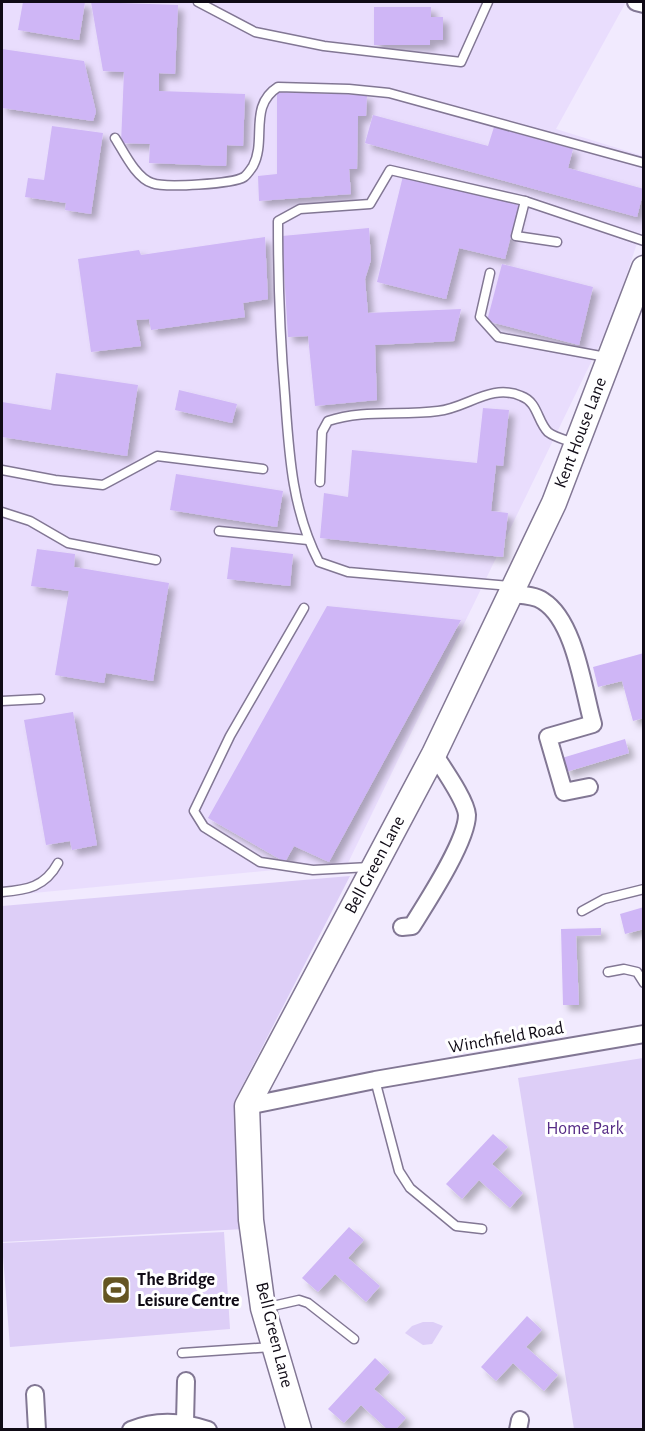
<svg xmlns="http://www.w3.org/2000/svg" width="645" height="1431" font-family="'Alegreya Sans',sans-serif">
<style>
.built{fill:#e9ddfd}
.green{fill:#ddcef7}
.building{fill:#cfb6f6;filter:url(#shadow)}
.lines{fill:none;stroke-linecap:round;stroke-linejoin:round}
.lane-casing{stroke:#827794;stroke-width:11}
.street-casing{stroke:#827794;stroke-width:20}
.secondary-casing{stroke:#827794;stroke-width:27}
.lane{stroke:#fff;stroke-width:8}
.street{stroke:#fff;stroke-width:16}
.secondary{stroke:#fff;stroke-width:24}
.labels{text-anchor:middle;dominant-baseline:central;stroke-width:6;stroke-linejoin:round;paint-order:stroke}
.street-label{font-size:18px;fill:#0f0a15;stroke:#fff}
.park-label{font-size:18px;fill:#562b86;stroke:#fff}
.poi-label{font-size:18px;font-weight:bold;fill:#0f0a15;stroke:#fff;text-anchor:start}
</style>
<defs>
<filter id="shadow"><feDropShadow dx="5.5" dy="5.5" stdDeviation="3" flood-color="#0004"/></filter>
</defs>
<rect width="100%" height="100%" fill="#f1eafe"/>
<path class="built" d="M2,2H626L556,129L643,156V225L612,319L348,863L2,896Z"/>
<g class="green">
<path d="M350,876L235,1100L244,1229L2,1242V906Z"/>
<path d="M643,1058V1429H574L518,1078Z"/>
<path d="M224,1232L230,1329L10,1347L2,1243Z"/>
<path d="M423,1322H433L443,1326L432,1344L423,1345L405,1333L412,1326Z"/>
</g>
<g class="building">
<path d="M23,2H85L79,40L18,30Z"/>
<path d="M91,2L178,5L175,74L159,73V91L245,94L243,146L227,145L226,166L149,163L150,144L121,143L124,72L103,71Z"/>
<path d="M374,7H431V17H443V40H430V45H374Z"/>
<path d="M2,49L84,61L96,112L93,121L2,108Z"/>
<path d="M277,92L367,95L366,116H358L357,169H349L351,194L259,201L258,176L277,174Z"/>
<path d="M373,115L488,146L494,127L573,149L568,168L644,189L637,217L365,143Z"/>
<path d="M52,126L103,133L91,214L65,210L66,203L25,197L28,178L44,180Z"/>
<path d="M403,176L519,205L505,259L459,248L446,299L377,282Z"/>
<path d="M369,228L371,260L365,279L368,313L461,309L454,341L375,345L377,400L315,406L308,336L288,337L282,236Z"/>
<path d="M265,237L268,299L243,303L245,317L151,330L149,319L136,320L141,346L91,352L78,259L139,250L141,255Z"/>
<path d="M502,264L593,287L579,345L487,321Z"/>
<path d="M56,373L138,385L127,456L2,437V402L51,410Z"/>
<path d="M179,390L237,404L232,423L175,410Z"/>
<path d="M483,408L509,410L503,466L496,465L491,511L508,513L503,557L320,538L324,493L348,497L352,450L477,463Z"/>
<path d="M176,474L283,491L277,527L170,510Z"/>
<path d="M231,547L293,554L290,586L227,579Z"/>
<path d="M37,549L75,554L74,567L169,583L153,681L106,673L104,683L55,675L69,591L31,586Z"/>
<path d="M327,606L461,620L329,862L294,846L285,862L208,818Z"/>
<path d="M644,653V718L633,721L622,681L598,687L593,667Z"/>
<path d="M73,712L97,845L72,850L70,841L46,845L24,720Z"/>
<path d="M625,739L629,753L566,772L562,758Z"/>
<path d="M644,907V929L625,934L620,914Z"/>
<path d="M601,928V935L576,936L579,1005H563L561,929Z"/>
<path d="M493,1134L508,1147L492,1164L523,1193L510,1208L479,1180L462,1199L446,1184Z"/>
<path d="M349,1227L364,1240L348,1258L380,1286L366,1302L335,1274L318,1292L302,1278Z"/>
<path d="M527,1316L542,1330L526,1347L558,1375L544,1391L513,1363L496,1381L481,1367Z"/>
<path d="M375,1358L390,1372L374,1389L406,1418L395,1430H388L361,1405L344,1423L328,1409Z"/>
</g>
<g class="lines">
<g class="lane-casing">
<g id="lane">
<path d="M198,2L255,32L324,46L461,62L488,2"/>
<path d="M115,138C124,152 136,178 152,183C165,188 233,184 244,177C247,175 251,169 253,166C267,140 248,106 278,87L349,89L389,93L644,163"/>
<path d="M557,242L516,236L525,201L644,241"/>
<path d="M490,273L480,317L498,337L606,357"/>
<path d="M2,470L55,480L103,485L157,456L263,469"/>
<path d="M320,482L322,432L328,421C363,409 401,416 438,411C467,408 491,383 521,396C538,402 537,421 548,432C554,437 566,440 574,443"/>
<path d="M2,512L30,521L68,543L156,560"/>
<path d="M219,531L308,540"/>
<path d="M511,586L348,572L319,562C292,510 289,454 285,396C280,338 278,280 278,221L300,209L370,204L390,170L525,201"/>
<path d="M304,608L230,736L194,811L204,827L260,862L313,870L370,867"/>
<path d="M2,701L40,699"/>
<path d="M2,892C27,890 45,887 58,863"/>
<path d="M582,911L604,899L644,889"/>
<path d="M608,972L624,969L637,972L644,983"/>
<path d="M375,1080L399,1171L410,1188L456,1226L482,1229"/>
<path d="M264,1308L299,1300L308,1303L354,1339"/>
<path d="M182,1353L271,1347"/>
</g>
</g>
<g class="street-casing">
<g id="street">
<path d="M636,2L644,4"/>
<path d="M511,594C521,595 535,595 543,601C575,621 583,689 593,724L548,737L564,792L589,787"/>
<path d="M402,927L412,926C427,902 467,841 467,815C466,800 442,767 434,754"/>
<path d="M247,1106L375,1080L644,1034"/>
<path d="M35,1394L37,1430"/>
<path d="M185,1422L186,1381"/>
<path d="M131,1430C157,1419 182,1421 208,1430"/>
<path d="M518,1430L520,1420"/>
</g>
</g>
<g class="secondary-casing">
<g id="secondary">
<path id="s1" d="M299,1430L263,1308L251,1220L247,1106L434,754L554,503L644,268"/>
</g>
</g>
<use href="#lane" class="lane"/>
<use href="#street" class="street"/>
<use href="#secondary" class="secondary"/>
</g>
<defs>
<g id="stadium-square" transform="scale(1.5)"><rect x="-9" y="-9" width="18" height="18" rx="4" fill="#655522" stroke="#fff"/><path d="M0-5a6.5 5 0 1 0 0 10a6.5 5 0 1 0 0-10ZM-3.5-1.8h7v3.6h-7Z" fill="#fff"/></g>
</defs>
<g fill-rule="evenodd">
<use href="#stadium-square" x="116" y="1290"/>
</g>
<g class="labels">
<g class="street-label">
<text stroke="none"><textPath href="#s1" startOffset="1082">Kent House Lane</textPath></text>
<text stroke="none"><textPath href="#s1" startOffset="603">Bell Green Lane</textPath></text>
<text transform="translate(506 1038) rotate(-10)">Winchfield Road</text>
<text transform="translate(274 1335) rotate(76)">Bell Green Lane</text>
</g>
<g class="park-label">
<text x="585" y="1129">Home Park</text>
</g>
<g class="poi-label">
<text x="137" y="1280">The Bridge<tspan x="137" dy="21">Leisure Centre</tspan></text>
</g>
</g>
<rect width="645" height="1431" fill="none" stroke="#0f0a15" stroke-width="6"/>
</svg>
